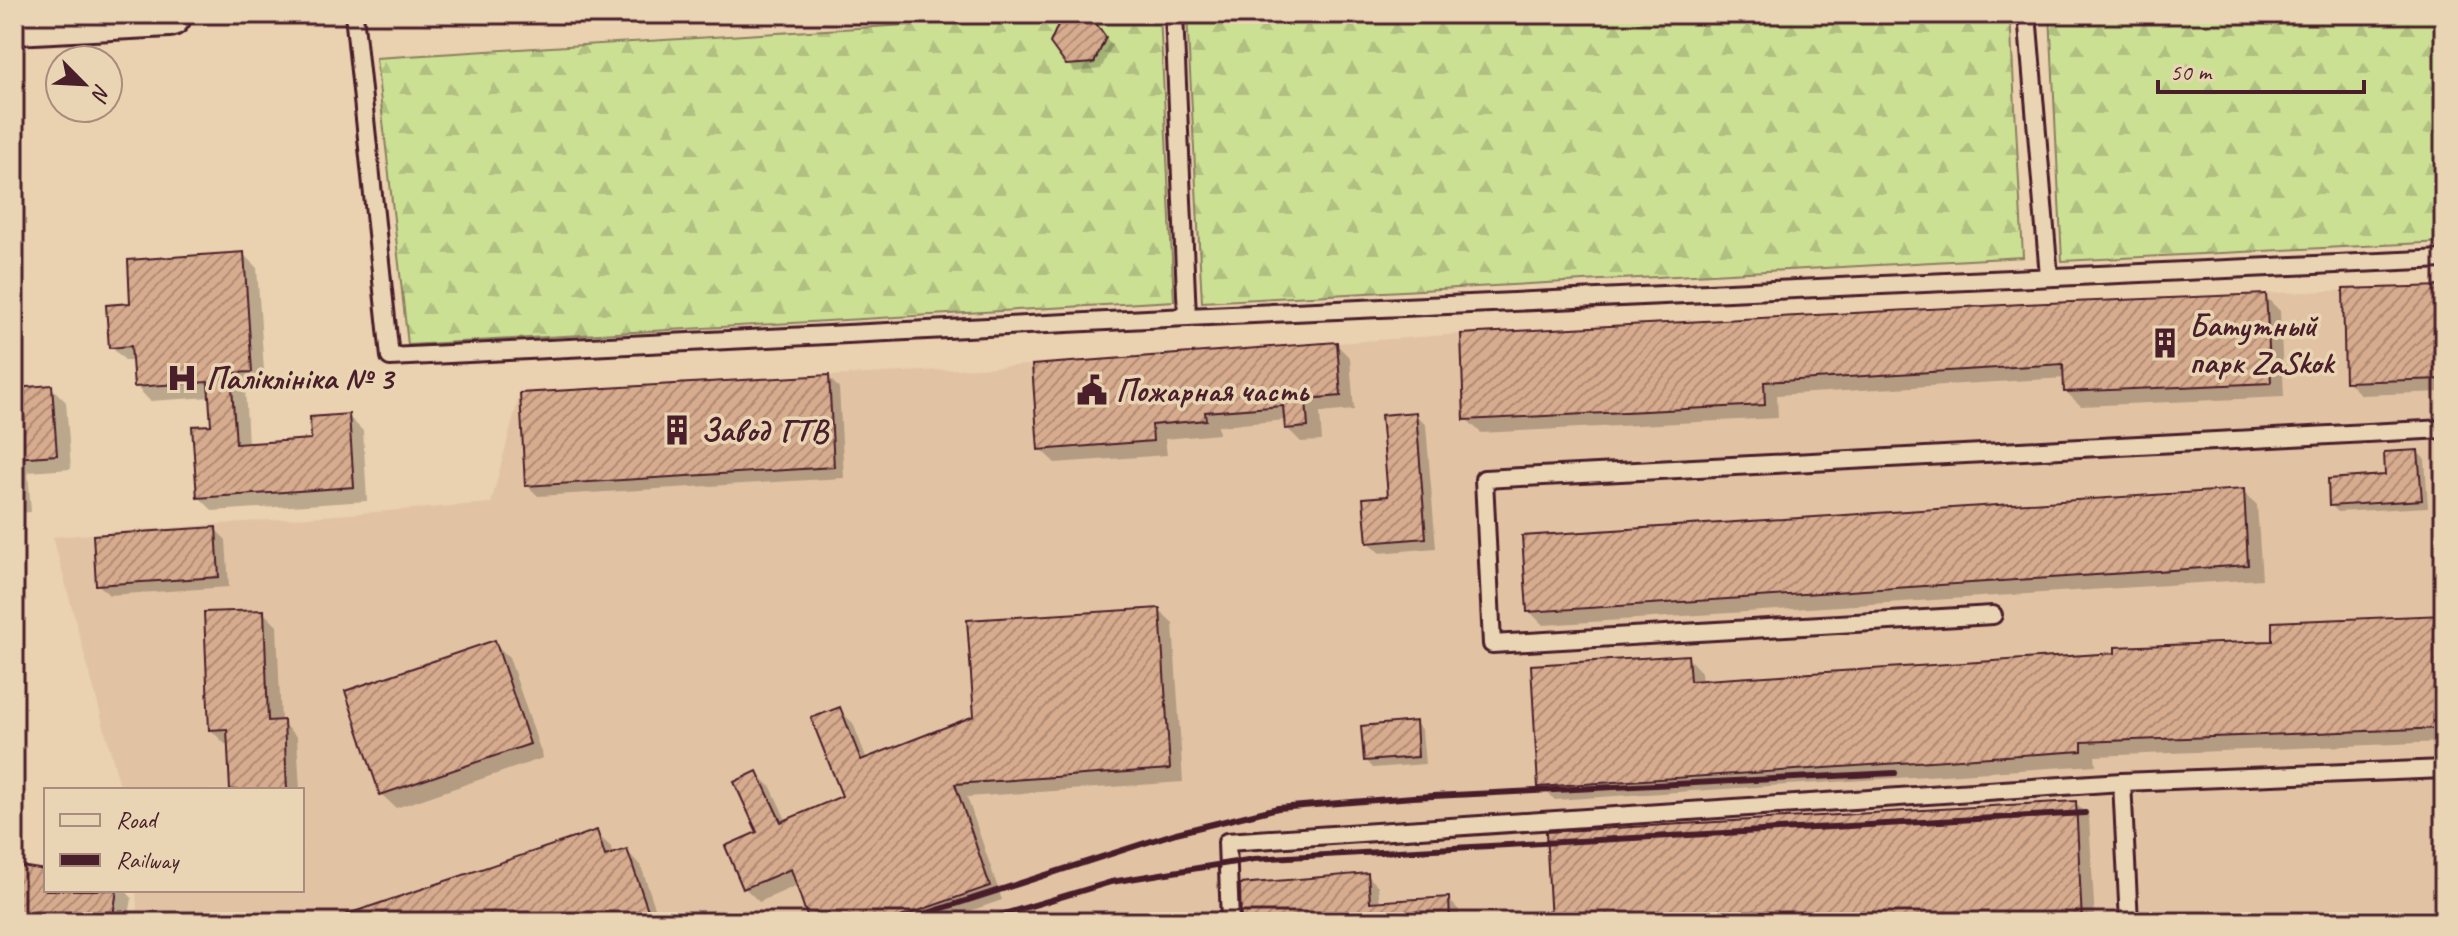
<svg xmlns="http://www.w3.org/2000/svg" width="2458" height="936" font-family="Caveat,sans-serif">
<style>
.built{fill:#e1c3a3}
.forest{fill:url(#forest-firs);stroke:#8b8060;stroke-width:2}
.shadow{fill:#0003}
.building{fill:url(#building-hatch);stroke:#4a1f2b;stroke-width:2}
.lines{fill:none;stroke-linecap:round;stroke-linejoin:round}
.service-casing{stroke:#4a1f2b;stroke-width:22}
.primary-casing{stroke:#4a1f2b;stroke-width:50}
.service{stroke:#e9d5b3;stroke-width:16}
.primary{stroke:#e9d5b3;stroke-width:44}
.rail{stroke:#4a1f2b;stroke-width:6}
.labels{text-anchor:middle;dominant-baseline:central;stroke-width:7;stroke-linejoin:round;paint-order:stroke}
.poi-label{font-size:32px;font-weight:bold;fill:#4a1f2b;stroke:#e9d5b3;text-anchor:start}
</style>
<defs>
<pattern id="forest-firs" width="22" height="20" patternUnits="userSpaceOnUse" patternTransform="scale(2)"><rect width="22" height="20" fill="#cce094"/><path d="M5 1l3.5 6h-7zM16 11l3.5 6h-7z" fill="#b1c080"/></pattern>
<pattern id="building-hatch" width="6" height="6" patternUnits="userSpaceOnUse" patternTransform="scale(2)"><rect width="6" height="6" fill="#d7ac8e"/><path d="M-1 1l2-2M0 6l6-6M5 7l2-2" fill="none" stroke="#b08b74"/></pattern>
</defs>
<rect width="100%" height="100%" fill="#ead1af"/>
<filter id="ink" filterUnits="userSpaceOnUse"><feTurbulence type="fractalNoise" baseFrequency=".0125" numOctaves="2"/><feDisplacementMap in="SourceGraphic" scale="16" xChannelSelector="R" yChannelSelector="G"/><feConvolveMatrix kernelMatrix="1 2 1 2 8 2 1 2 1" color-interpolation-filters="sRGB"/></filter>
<g filter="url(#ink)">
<path class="built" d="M2444,286V922H138L136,890H302V790H121L53,537L491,503L520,393L1032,365L1461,334L2023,304Z"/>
<g class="forest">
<path d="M1083,14H1160L1174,301L408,345L376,58Z"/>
<path d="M1187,14H2010L2023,257L1202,302Z"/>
<path d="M2050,14H2444V242L2062,261Z"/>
</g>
<g class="shadow">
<path d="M1096,24L1112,46L1101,69L1075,72L1068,64Z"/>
<path d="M243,254L257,268L265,386L245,387L248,445L313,441L348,416L363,431L367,501L213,511L199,497L213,427L211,397L150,401L136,386L134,361H126L111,347L133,305Z"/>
<path d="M2444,288V392L2361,395L2347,381Z"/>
<path d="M2265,296L2280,311L2284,397L2081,406L2066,392V378L1777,395L1778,418L1481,433L1466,419Z"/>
<path d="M1336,344L1350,358L1354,410L1320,413L1322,441L1301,442L1287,428L1286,420L1218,426L1219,434L1165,439L1167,455L1055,463L1040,449Z"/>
<path d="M828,377L839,388L844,478L538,496L527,485Z"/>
<path d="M52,388L66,402L71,469L28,472L31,512L14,513V390Z"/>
<path d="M1415,414L1426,425L1436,548L1380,553L1369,542L1390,497Z"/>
<path d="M2417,452L2425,459L2428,507L2338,512L2331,505L2388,477Z"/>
<path d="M2243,491L2257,505L2262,579L1543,625L1529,611Z"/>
<path d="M215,529L226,540L229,587L109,595L98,584Z"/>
<path d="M1159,610L1173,623L1183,782L967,797L1002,900L938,922H811L798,885L759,902L745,888L760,833L757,773L771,787L787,822L844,797L839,710L853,723L867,760L976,718Z"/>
<path d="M263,612L277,626L281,722L297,737L300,790H232L230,744H225L210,729Z"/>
<path d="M2444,617V742L2095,756L2096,765L1555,800L1540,786L1687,657L1701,672L1702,683L2274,643Z"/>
<path d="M494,643L509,657L543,758L396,808L381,794Z"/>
<path d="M1415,723L1422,730L1425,764L1373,768L1366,760Z"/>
<path d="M2075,803L2089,817L2095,922H1553Z"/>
<path d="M596,833L611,847L613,856L627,851L641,866L660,922H364Z"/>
<path d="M14,867L46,872V890H125L132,898L128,922H14Z"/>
<path d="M1367,875L1378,886L1380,903L1448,899L1459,910L1460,922H1243Z"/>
<path d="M1178,916L1185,922H1012V920Z"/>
</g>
<g class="building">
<path d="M1090,15L1106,37L1094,63L1066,65L1050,43L1061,18Z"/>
<path d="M244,252L252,372L231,373L236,444L311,439L310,417L349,414L354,487L197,498L192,426L211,425L208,382L134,387L131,346L109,348L106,305L130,303L128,260Z"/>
<path d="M2444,286V379L2345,382L2343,289Z"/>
<path d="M2266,294L2271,383L2064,392L2063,364L1764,382L1765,405L1464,420L1461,334L2023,304Z"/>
<path d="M1337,342L1341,396L1306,399L1308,427L1285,429L1283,406L1205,412L1206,420L1152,425L1153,441L1038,450L1032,365Z"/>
<path d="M829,375L834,467L525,486L520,393Z"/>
<path d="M52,385L57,455L14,458V388Z"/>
<path d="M1416,412L1426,538L1367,543L1363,498L1388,496L1381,415Z"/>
<path d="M2418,450L2422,500L2329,506L2328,479L2385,475L2384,452Z"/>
<path d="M2244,489L2248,565L1527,612L1522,536Z"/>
<path d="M216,527L219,577L96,585L93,535Z"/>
<path d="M1160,608L1170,769L955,784L990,886L886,922H809L791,869L743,889L725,846L757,832L734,782L757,771L781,822L842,796L811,718L840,707L861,760L974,716L967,620Z"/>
<path d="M264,610L268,721L284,720L287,790H230L227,729L209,730L204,612Z"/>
<path d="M2444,615V728L2082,742V751L1538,787L1531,665L1688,655L1690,681L2115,653V647L2272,641V622Z"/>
<path d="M495,640L530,744L380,795L345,691Z"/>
<path d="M1416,721L1418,757L1364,761L1361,726Z"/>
<path d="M2076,801L2082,922H1551L1546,832Z"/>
<path d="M597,830L605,856L627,849L652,922H337L336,918Z"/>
<path d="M14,865L46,870V890H117L112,922H14Z"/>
<path d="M1368,873L1370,902L1449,897L1450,922H1241L1240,884Z"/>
</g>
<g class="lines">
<g class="service-casing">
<g id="service">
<path d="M354,14L390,357L1187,317"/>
<path d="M1174,14L1187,317L2444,259"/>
<path d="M2027,14L2049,276"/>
<path d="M1993,615L1492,644L1484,479L2444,429"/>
<path d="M1230,922L1227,842L2122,782"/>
<path d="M2129,922L2122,782L2444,769"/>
</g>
</g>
<g class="primary-casing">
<path id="primary" d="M14,22L169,14"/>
</g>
<use href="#service" class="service"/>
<use href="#primary" class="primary"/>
<g class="rail">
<path d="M900,922L1176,833L1278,808L1413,797L1895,773"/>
<path d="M977,922L1111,882L1254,859L2085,813"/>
</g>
</g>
</g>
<defs>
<g id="building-bare" transform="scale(2.4)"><path d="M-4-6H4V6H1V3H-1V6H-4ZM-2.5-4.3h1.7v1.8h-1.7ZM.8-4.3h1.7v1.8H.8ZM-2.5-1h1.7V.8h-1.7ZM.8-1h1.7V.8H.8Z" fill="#4a1f2b" stroke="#e9d5b3" stroke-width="2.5" paint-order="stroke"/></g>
<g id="hospital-bare" transform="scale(2.4)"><path d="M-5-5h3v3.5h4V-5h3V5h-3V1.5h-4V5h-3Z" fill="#4a1f2b" stroke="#e9d5b3" stroke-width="2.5" paint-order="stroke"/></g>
<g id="civic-bare" transform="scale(2.4)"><path d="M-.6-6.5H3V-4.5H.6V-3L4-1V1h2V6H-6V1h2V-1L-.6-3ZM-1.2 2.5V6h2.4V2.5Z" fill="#4a1f2b" stroke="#e9d5b3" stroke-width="2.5" paint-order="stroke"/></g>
</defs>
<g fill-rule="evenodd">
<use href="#building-bare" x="2165" y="343"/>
<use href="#hospital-bare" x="182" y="378"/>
<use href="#civic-bare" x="1092" y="390"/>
<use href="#building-bare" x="677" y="430"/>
</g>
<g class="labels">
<g class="poi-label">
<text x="2189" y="325">Батутный<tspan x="2189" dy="37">парк ZaSkok</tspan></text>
<text x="206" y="378">Паліклініка № 3</text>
<text x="1116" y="390">Пожарная часть</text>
<text x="701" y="430">Завод ГТВ</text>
</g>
</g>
<rect width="2458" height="936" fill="none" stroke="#e9d5b3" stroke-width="48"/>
<rect x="24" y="24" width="2410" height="888" fill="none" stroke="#4a1f2b" stroke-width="3" filter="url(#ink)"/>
<rect x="44" y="788" width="260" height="104" fill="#e9d5b3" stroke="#a98c7d" stroke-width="2"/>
<rect x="60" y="814" width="40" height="12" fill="#e9d5b3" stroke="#a98c7d" stroke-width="2"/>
<text x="116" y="828" font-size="24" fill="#4a1f2b">Road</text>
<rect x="60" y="854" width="40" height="12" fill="#4a1f2b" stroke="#a98c7d" stroke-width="2"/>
<text x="116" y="868" font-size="24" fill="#4a1f2b">Railway</text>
<g transform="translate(84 84) rotate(114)"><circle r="38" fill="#e9d5b3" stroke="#a98c7d" stroke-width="2"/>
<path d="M0-6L14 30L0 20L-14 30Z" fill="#4a1f2b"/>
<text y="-12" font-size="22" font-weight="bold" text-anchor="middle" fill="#4a1f2b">N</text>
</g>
<path d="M2158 80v12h206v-12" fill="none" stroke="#4a1f2b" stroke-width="4"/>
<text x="2170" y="80" font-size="24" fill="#4a1f2b" stroke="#e9d5b3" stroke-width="6" paint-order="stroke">50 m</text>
</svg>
